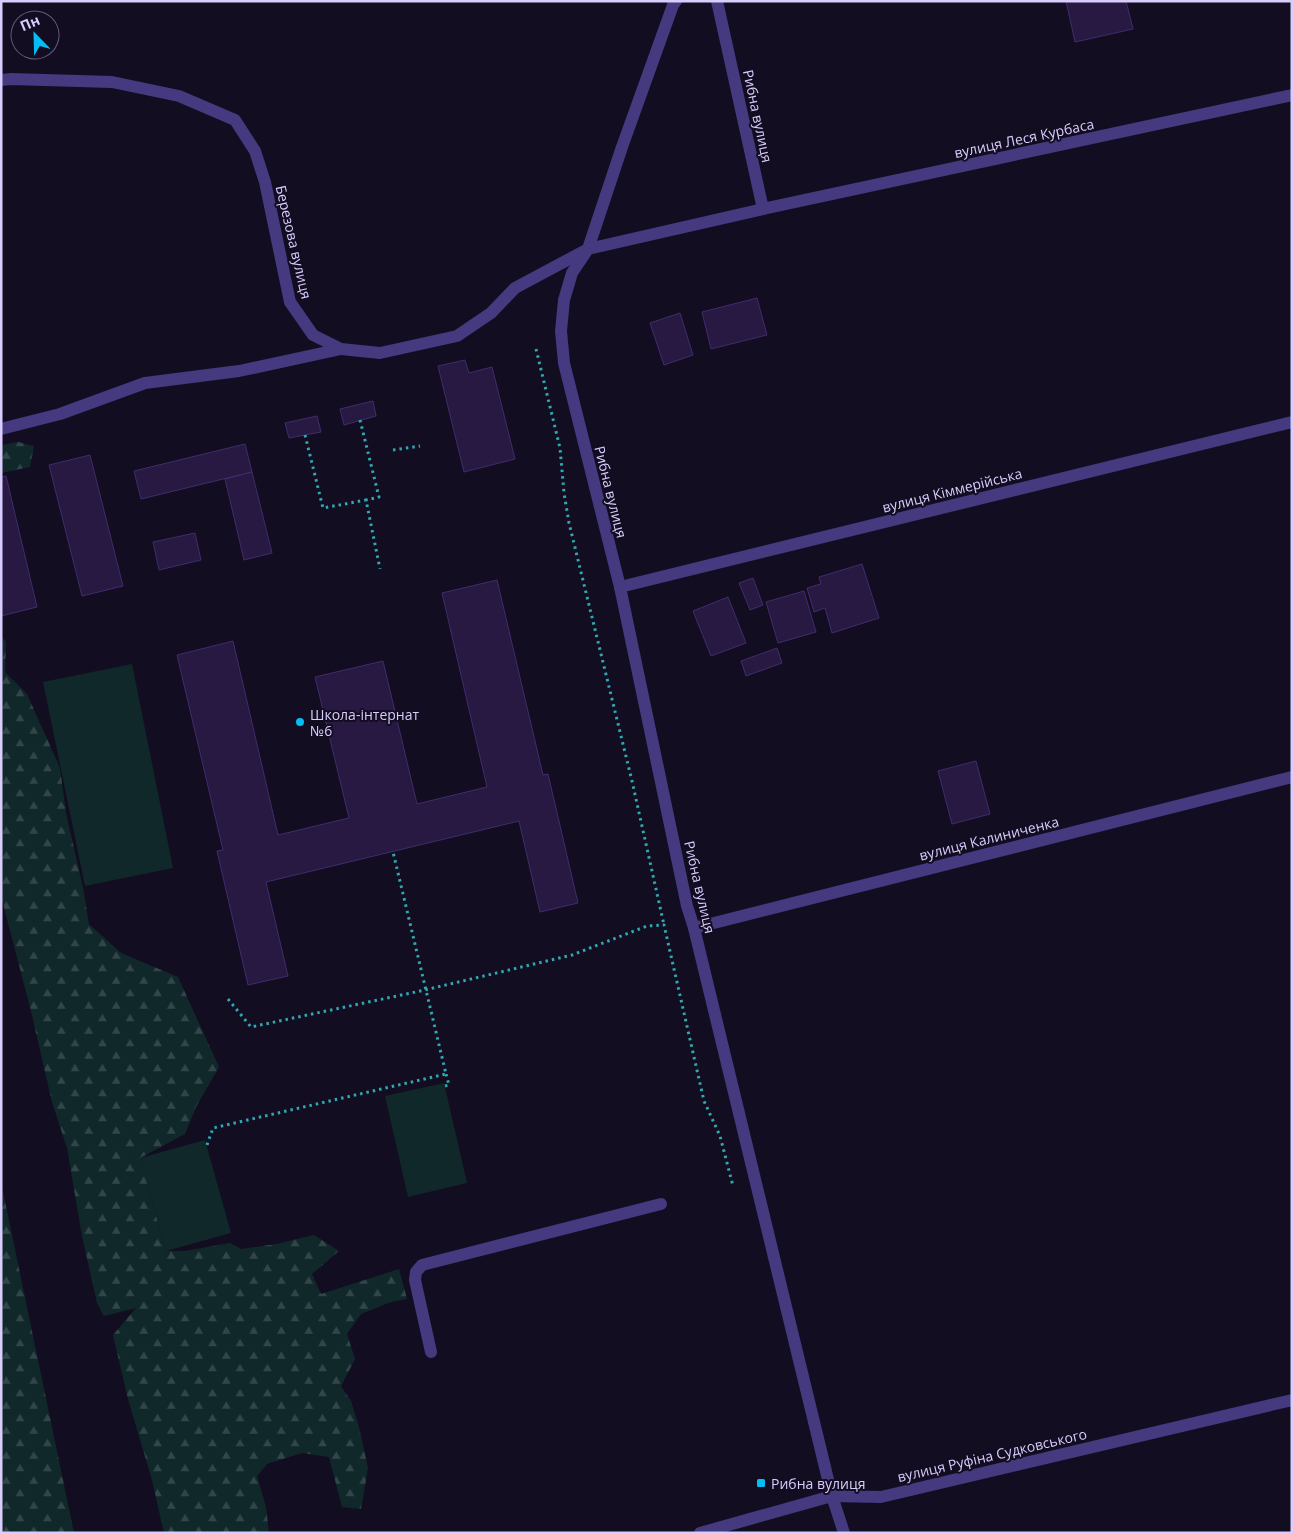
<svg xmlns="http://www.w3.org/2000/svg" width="1293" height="1534" font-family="'Open Sans',sans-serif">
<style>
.forest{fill:url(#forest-firs)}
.park{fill:#10282a}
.building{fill:#271941;stroke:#412c6d}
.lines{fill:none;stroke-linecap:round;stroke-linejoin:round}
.path{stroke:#2fa8b1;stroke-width:3;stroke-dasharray:2.5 4;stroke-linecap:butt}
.minor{stroke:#45397f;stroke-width:12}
.poi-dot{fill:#03bdf5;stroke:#130d21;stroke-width:2}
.labels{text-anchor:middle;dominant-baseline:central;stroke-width:4;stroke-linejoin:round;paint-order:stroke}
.street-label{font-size:14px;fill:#d9cdfe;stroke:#130d21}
.poi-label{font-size:14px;fill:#d9cdfe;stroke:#130d21;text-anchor:start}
</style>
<defs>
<pattern id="forest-firs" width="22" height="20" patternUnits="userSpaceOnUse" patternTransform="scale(1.25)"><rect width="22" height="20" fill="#10282a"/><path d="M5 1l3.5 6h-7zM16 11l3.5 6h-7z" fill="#32464a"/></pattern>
</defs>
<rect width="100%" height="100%" fill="#130d21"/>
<g class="forest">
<path d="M18,442L34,446L30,467L1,473V445Z"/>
<path d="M1,636L6,642L5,672L27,694L60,768L66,813L83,888L89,924L121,953L178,977L219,1067L196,1107L185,1134L140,1158L166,1251H185L230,1243L241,1249L276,1244L314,1235L339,1251L312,1274L321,1294L399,1269L407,1299L391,1302L361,1314L347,1334L355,1359L341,1386L351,1401L359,1427L368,1468L361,1509L342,1507L329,1457L302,1453L267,1464L257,1476L266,1507L269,1533H164L152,1480L128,1399L113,1335L136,1308L104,1316L97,1303L82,1236L67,1148L52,1102L31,1011L1,896Z"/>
<path d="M1,1182L74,1533H1Z"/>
</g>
<g class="park">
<path d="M132,664L173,868L85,886L43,682Z"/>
<path d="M444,1083L467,1183L408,1197L385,1096Z"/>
<path d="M205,1140L231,1233L166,1251L140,1158Z"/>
</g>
<g class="building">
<path d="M1066,1H1126L1133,29L1075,42Z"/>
<path d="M757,298L767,335L711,349L702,312Z"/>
<path d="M680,313L693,355L664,365L650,323Z"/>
<path d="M465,360L469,373L492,367L515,459L464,472L438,366Z"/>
<path d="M373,401L376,416L344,425L340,409Z"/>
<path d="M317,416L321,432L289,438L285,423Z"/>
<path d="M245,444L252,472L141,499L134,471Z"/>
<path d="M90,455L123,586L82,596L49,465Z"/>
<path d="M252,472L272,553L244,560L225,479Z"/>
<path d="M6,476L37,607L1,616V477Z"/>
<path d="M195,533L201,560L159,570L153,542Z"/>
<path d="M862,564L879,618L832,633L825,608L814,612L807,588L821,584L819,577Z"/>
<path d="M753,578L763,605L750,610L739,583Z"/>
<path d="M497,580L543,775L548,774L578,903L540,912L519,821L266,882L288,976L248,985L217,851L223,850L177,655L233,641L278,835L349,818L315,677L383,661L417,804L487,787L442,593Z"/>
<path d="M804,591L816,632L778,643L766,602Z"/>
<path d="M728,597L746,643L711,656L693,611Z"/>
<path d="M777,648L782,663L746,676L741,661Z"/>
<path d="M976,761L990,814L952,824L938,771Z"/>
</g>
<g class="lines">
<g class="path">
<path d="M536,349L560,448L564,493L569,523L632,781L664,925"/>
<path d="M360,420L379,497L366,500"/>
<path d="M305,435L323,508L366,500L380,569"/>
<path d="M393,450L420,446"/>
<path d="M228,999L251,1027L425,990L572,955L647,926L664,925L704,1101L720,1136L733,1186"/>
<path d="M445,1086L449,1085L446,1074"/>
<path d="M207,1145L213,1128L446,1074L393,852"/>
</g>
<g class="minor">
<path d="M717,1L763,209"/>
<path d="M1,80L11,79L112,82L179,96L235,120L255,151L265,182L290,302L313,335L341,349L380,353L457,336L491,313L515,288L588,249L622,147L673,5L676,1"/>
<path d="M1,429L60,414L145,383L239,371L341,349"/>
<path d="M620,587L1292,422"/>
<path d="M694,928L1292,777"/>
<path d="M431,1352L415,1280L416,1272L422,1265L661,1204"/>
<path d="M700,1533L832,1496L881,1497L1292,1400"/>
<path d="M844,1533L832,1496L694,928L687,906L620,587L564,363L561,331L564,300L572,273L588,249L763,209L1292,95"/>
</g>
</g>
<g class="poi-dot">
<circle cx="300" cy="722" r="5"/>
<rect x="756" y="1478" width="10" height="10" rx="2.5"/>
</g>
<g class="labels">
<g class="street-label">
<text transform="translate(758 116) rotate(78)">Рибна вулиця</text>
<text transform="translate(1024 138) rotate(-12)">вулиця Леся Курбаса</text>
<text transform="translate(294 242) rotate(77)">Березова вулиця</text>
<text transform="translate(952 490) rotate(-14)">вулиця Кіммерійська</text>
<text transform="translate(611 492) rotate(76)">Рибна вулиця</text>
<text transform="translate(989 838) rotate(-14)">вулиця Калиниченка</text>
<text transform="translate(700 887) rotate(77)">Рибна вулиця</text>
<text transform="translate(992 1455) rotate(-13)">вулиця Руфіна Судковського</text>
</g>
<g class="poi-label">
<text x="310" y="714">Школа-інтернат<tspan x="310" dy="16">№6</tspan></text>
<text x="771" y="1483">Рибна вулиця</text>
</g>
</g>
<rect width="1293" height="1534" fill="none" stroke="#d9cdfe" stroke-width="5"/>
<g transform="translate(35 35) rotate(337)"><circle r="24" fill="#130d21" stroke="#625a79"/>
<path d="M0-4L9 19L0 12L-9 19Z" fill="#03bdf5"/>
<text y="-8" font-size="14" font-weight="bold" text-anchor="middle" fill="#d9cdfe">Пн</text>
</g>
</svg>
